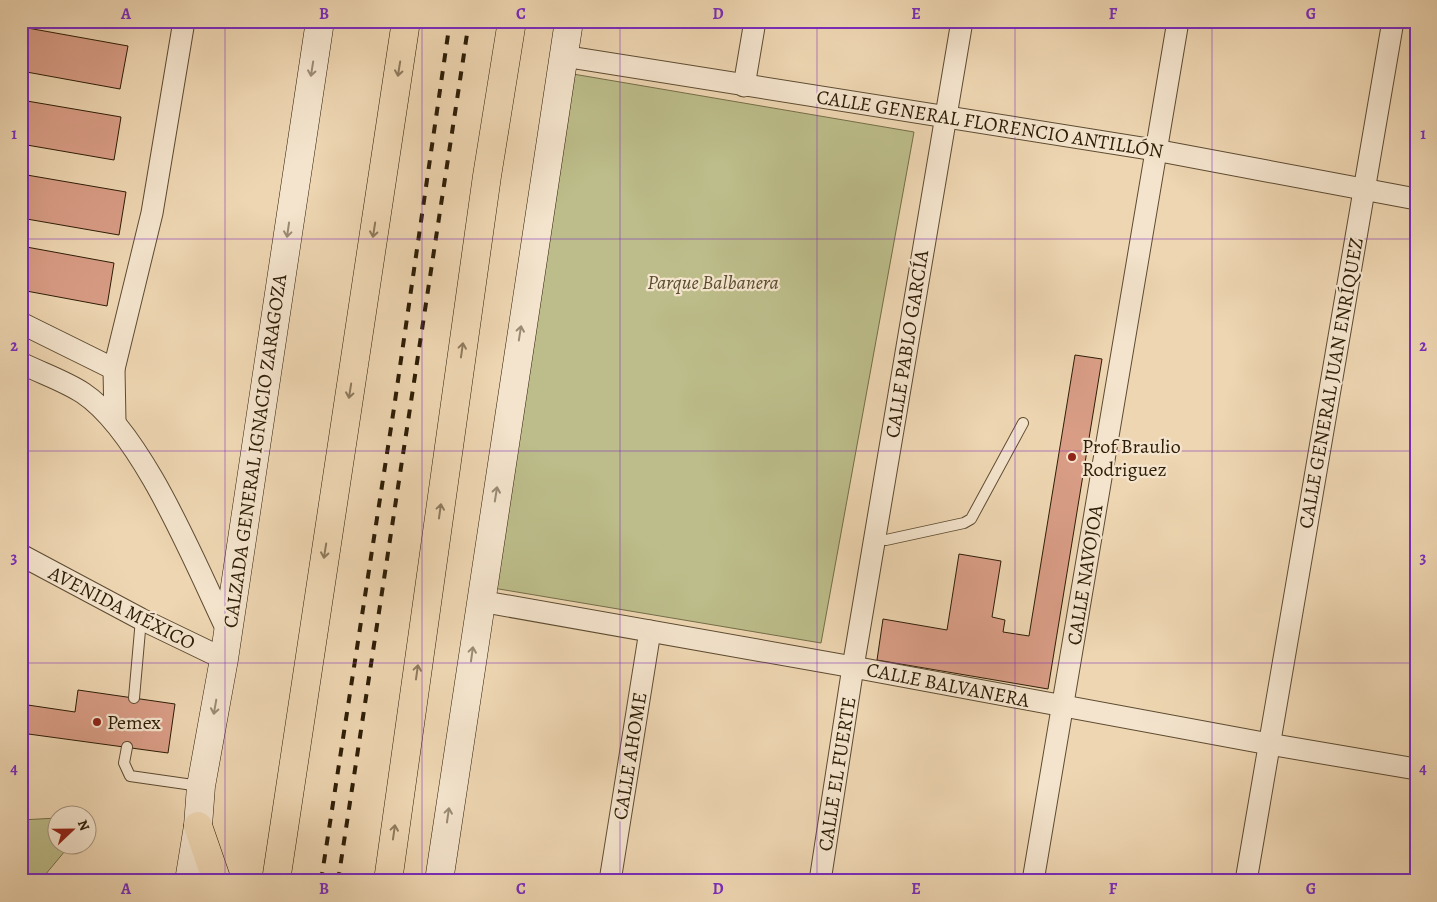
<svg xmlns="http://www.w3.org/2000/svg" width="1437" height="902" font-family="Alegreya,serif">
<style>
.green{fill:#bcbd8a;stroke:#746d48}
.building{fill:#d99d86;stroke:#2d1d06}
.lines{fill:none;stroke-linecap:round;stroke-linejoin:round}
.service-casing{stroke:#5d4b31;stroke-width:12}
.minor-casing{stroke:#5d4b31;stroke-width:23}
.secondary-casing{stroke:#2d1d06;stroke-width:29}
.motorway-casing{stroke:#2d1d06;stroke-width:29}
.service{stroke:#f4e4cd;stroke-width:10}
.minor{stroke:#f4e4cd;stroke-width:21}
.secondary{stroke:#f4e4cd;stroke-width:28}
.motorway{stroke:#eed6b2;stroke-width:28}
.rail{stroke:#2d1d06;stroke-width:4;stroke-dasharray:9 9;stroke-linecap:butt}
.oneway{stroke:#9a8a73}
.oneway2{stroke:#8e7a5c}
.grid{fill:none;stroke:#7b2cbf;stroke-width:1;stroke-opacity:0.55}
.poi-dot{fill:#8f2418;stroke:#f4e4cd;stroke-width:2}
.labels{text-anchor:middle;dominant-baseline:central;stroke-width:4.5;stroke-linejoin:round;paint-order:stroke}
.street-label{font-size:20px;fill:#2d1d06;stroke:#f4e4cd}
.park-label{font-size:20px;font-style:italic;fill:#584d2e;stroke:#f4e4cd}
.poi-label{font-size:20px;fill:#2d1d06;stroke:#f4e4cd;text-anchor:start}
.neatline{fill:none;stroke:#7b2cbf;stroke-width:2}
.grid-label{font-size:16px;text-anchor:middle;font-weight:bold;fill:#7b2cbf}
</style>
<rect width="100%" height="100%" fill="#eed6b2"/>
<filter id="stains"><feTurbulence type="fractalNoise" baseFrequency=".004" numOctaves="4"/><feColorMatrix values="0 0 0 0 .2 0 0 0 0 .09 0 0 0 0 .02 0 0 0 .5 -.17"/></filter>
<radialGradient id="worn" r=".72"><stop offset=".6" stop-color="#630" stop-opacity="0"/><stop offset="1" stop-color="#630" stop-opacity=".3"/></radialGradient>
<g class="green">
<path d="M573,74L914,132L821,643L493,588Z"/>
<path d="M57,818L58,844L70,845L40,881H21V820Z"/>
</g>
<g class="building">
<path d="M22,27L128,46L120,89L21,71Z"/>
<path d="M21,100L121,117L114,160L21,144Z"/>
<path d="M21,174L126,192L119,235L21,218Z"/>
<path d="M21,246L114,263L107,306L21,290Z"/>
<path d="M1075,355L1102,359L1048,689L877,660L883,619L947,630L959,554L1001,561L992,617L1005,620L1003,632L1029,636Z"/>
<path d="M78,690L175,704L168,753L21,733V704L75,712Z"/>
</g>
<g class="lines">
<g class="service-casing">
<g id="service">
<path d="M875,539L886,540L964,523L971,519L1023,423"/>
<path d="M134,698L141,619"/>
<path d="M127,747L124,763L130,776L200,786"/>
</g>
</g>
<g class="minor-casing">
<g id="minor">
<path d="M563,56L1155,150L1416,199"/>
<path d="M744,86L755,21"/>
<path d="M21,323L114,369"/>
<path d="M21,363C41,373 65,381 83,393C143,433 196,566 228,632"/>
<path d="M115,422L114,369L152,213L184,21"/>
<path d="M21,555L141,619L224,659"/>
<path d="M480,601L853,667L1269,744L1416,769"/>
<path d="M610,881L650,631"/>
<path d="M820,881L853,667L962,21"/>
<path d="M1033,881L1178,21"/>
<path d="M1246,881L1393,21"/>
</g>
</g>
<g class="secondary-casing">
<g id="secondary">
<path d="M189,881L198,826L201,786L224,659L320,21"/>
<path d="M439,881L569,21"/>
</g>
</g>
<g class="motorway-casing">
<g id="motorway">
<path d="M198,826L217,881"/>
<path d="M276,881L406,21"/>
<path d="M388,881L487,176L512,21"/>
</g>
</g>
<use href="#service" class="service"/>
<use href="#minor" class="minor"/>
<use href="#secondary" class="secondary"/>
<use href="#motorway" class="motorway"/>
<g class="rail">
<path d="M321,881L394,408L450,21"/>
<path d="M338,881L469,21"/>
</g>
</g>
<defs><path id="oneway-shaft" d="M-6 0H5M1.5-3L5.5 0L1.5 3" fill="none" stroke-width="1.6" stroke-linecap="round" stroke-linejoin="round" transform="scale(1.25)"/></defs>
<g class="oneway">
<use href="#oneway-shaft" transform="translate(312 69) rotate(99)"/>
<use href="#oneway-shaft" transform="translate(288 230) rotate(98)"/>
<use href="#oneway-shaft" transform="translate(520 333) rotate(-81)"/>
<use href="#oneway-shaft" transform="translate(496 494) rotate(-81)"/>
<use href="#oneway-shaft" transform="translate(472 654) rotate(-82)"/>
<use href="#oneway-shaft" transform="translate(215 707) rotate(100)"/>
<use href="#oneway-shaft" transform="translate(448 815) rotate(-82)"/>
</g>
<g class="oneway2">
<use href="#oneway-shaft" transform="translate(399 69) rotate(99)"/>
<use href="#oneway-shaft" transform="translate(374 230) rotate(99)"/>
<use href="#oneway-shaft" transform="translate(462 350) rotate(-82)"/>
<use href="#oneway-shaft" transform="translate(350 391) rotate(99)"/>
<use href="#oneway-shaft" transform="translate(440 511) rotate(-82)"/>
<use href="#oneway-shaft" transform="translate(325 551) rotate(99)"/>
<use href="#oneway-shaft" transform="translate(417 672) rotate(-82)"/>
<use href="#oneway-shaft" transform="translate(394 832) rotate(-82)"/>
</g>
<path class="grid" d="M225,21V881M422,21V881M620,21V881M817,21V881M1015,21V881M1212,21V881M21,239H1416M21,451H1416M21,663H1416"/>
<g class="poi-dot">
<circle cx="1072" cy="457" r="5"/>
<circle cx="97" cy="722" r="5"/>
</g>
<g class="labels">
<g class="street-label">
<text transform="translate(990 124) rotate(9)">CALLE GENERAL FLORENCIO ANTILLÓN</text>
<text transform="translate(907 344) rotate(-81)">CALLE PABLO GARCÍA</text>
<text transform="translate(1331 383) rotate(-80)">CALLE GENERAL JUAN ENRÍQUEZ</text>
<text transform="translate(255 451) rotate(-82)">CALZADA GENERAL IGNACIO ZARAGOZA</text>
<text transform="translate(1085 575) rotate(-81)">CALLE NAVOJOA</text>
<text transform="translate(122 608) rotate(27)">AVENIDA MÉXICO</text>
<text transform="translate(948 685) rotate(11)">CALLE BALVANERA</text>
<text transform="translate(630 756) rotate(-81)">CALLE AHOME</text>
<text transform="translate(837 774) rotate(-81)">CALLE EL FUERTE</text>
</g>
<g class="park-label">
<text x="713" y="282">Parque Balbanera</text>
</g>
<g class="poi-label">
<text x="1082" y="446">Prof Braulio<tspan x="1082" dy="23">Rodriguez</tspan></text>
<text x="107" y="722">Pemex</text>
</g>
</g>
<rect width="1437" height="902" fill="none" stroke="#eed6b2" stroke-width="55"/>
<g transform="translate(72 830) rotate(68)"><circle r="24" fill="#f4e4cd" stroke="#a4947d"/>
<path d="M0-4L9 19L0 12L-9 19Z" fill="#8f2418"/>
<text y="-8" font-size="14" font-weight="bold" text-anchor="middle" fill="#2d1d06">N</text>
</g>
<rect x="28" y="28" width="1382" height="846" class="neatline"/>
<g class="grid-label">
<text x="126" y="19">A</text>
<text x="324" y="19">B</text>
<text x="521" y="19">C</text>
<text x="718" y="19">D</text>
<text x="916" y="19">E</text>
<text x="1113" y="19">F</text>
<text x="1311" y="19">G</text>
<text x="14" y="139">1</text>
<text x="1423" y="139">1</text>
<text x="14" y="351">2</text>
<text x="1423" y="351">2</text>
<text x="14" y="563">3</text>
<text x="1423" y="563">3</text>
<text x="14" y="774">4</text>
<text x="1423" y="774">4</text>
<text x="126" y="894">A</text>
<text x="324" y="894">B</text>
<text x="521" y="894">C</text>
<text x="718" y="894">D</text>
<text x="916" y="894">E</text>
<text x="1113" y="894">F</text>
<text x="1311" y="894">G</text>
</g>
<rect width="100%" height="100%" filter="url(#stains)"/>
<rect width="100%" height="100%" fill="url(#worn)"/>
</svg>
